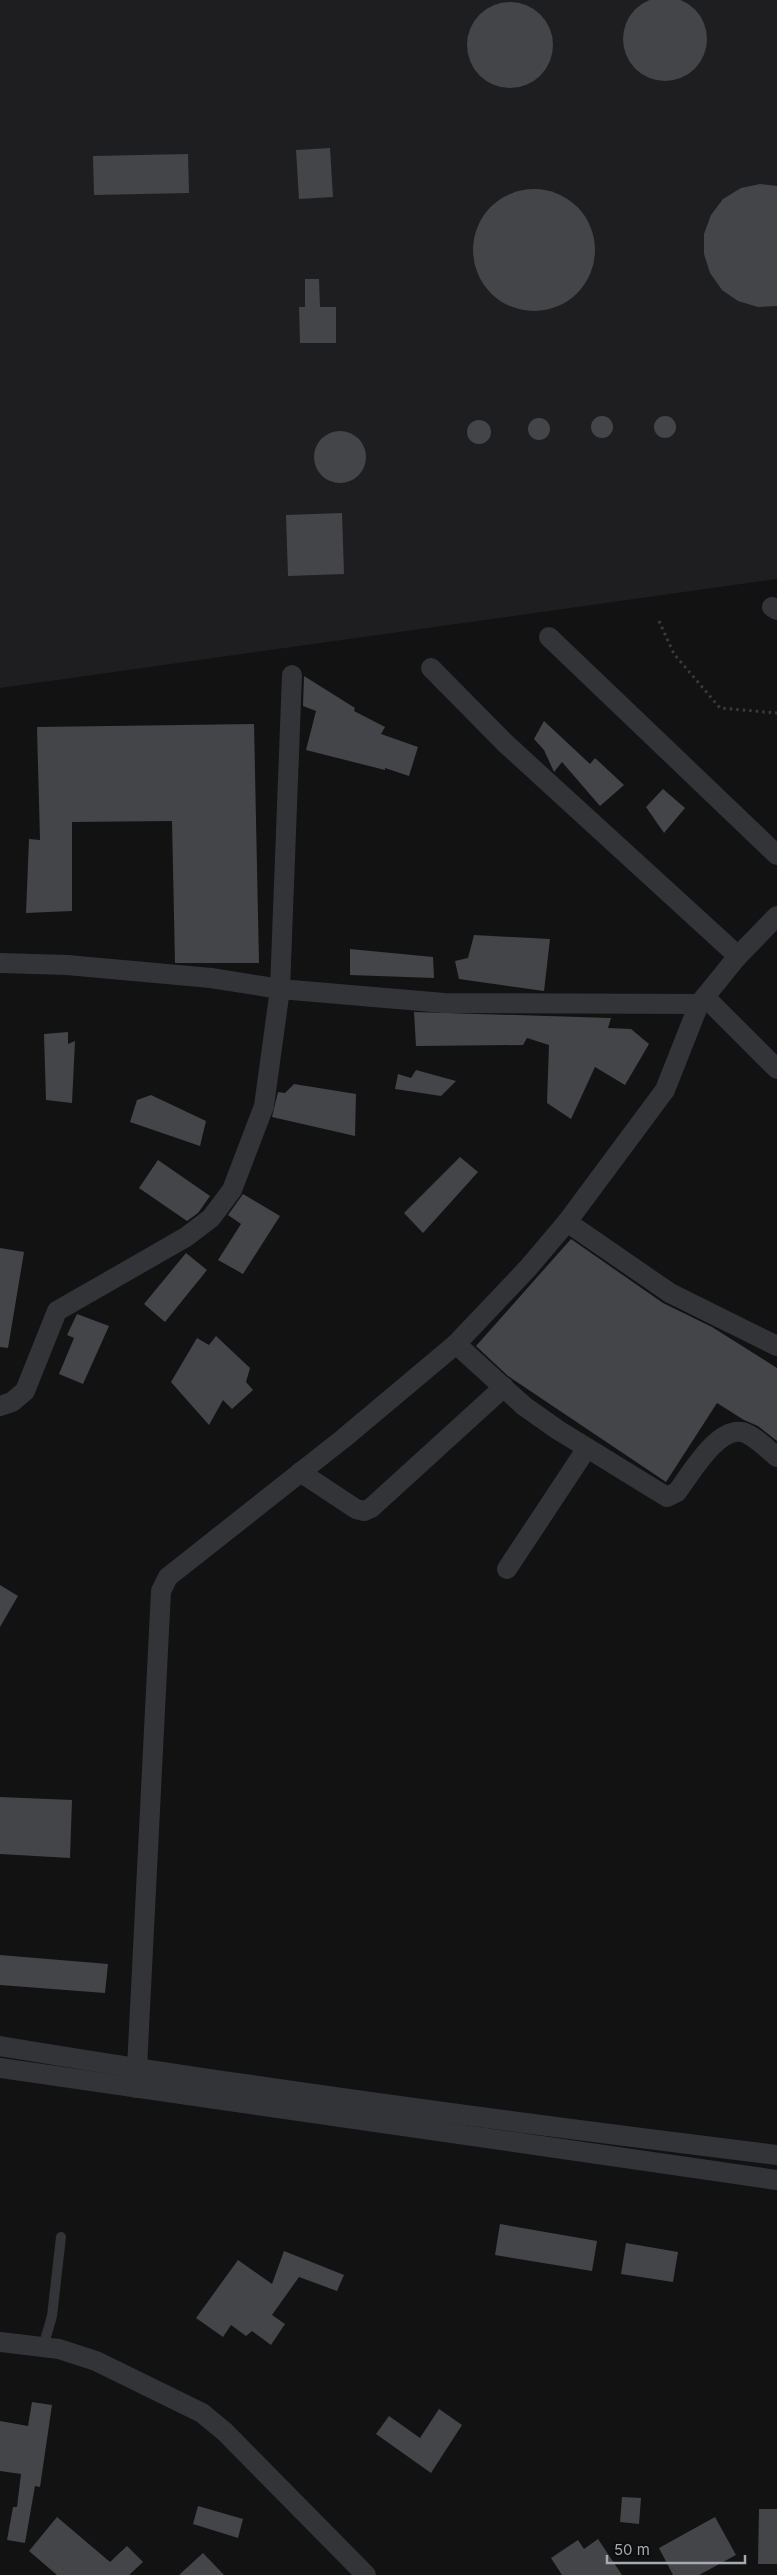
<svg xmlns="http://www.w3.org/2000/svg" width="777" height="2575" font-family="Inter,sans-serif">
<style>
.built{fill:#1e1e20}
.building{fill:#444548}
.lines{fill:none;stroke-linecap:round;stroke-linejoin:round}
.path{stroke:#393b3f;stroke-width:3;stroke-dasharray:2.5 4;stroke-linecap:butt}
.lane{stroke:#333438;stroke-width:10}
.street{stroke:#333438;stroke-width:20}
</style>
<rect width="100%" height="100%" fill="#121213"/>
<path class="built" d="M0,0H777V579L0,688Z"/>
<g class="building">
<circle cx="665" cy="39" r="42"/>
<circle cx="510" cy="45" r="43"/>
<path d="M330,148L333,197L299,199L296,150Z"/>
<path d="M188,154L189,193L94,195L93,156Z"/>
<path d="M760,184L777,186V306L758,307L738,301L722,290L710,273L704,254V234L711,215L723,199L741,188Z"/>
<circle cx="534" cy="250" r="61"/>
<path d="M305,279H319L320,307H336V343H300L299,307H305Z"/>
<circle cx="665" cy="427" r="11"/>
<circle cx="602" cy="427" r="11"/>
<circle cx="539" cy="429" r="11"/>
<circle cx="479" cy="432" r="12"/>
<circle cx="340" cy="457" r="26"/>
<path d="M342,513L344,574L288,576L286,515Z"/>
<path d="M304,676L355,708L354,711L385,727L381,734L418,747L409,776L385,768V770L306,750L316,711L303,706Z"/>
<path d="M544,721L590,764L595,758L624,785L600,806L562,762L554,772L544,750L534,739Z"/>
<path d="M254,724L259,963H175L172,821L72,822V911L26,913L29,839L40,840L37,727Z"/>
<path d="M663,789L685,808L664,833L646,807Z"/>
<path d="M474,935L550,939L544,991L459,979L455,961L468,958Z"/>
<path d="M350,949L433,957L434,978L350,975Z"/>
<path d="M414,1012L611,1018L608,1028L631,1029L649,1044L625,1085L595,1067L571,1119L547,1103L549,1045L527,1038L523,1045L416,1046Z"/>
<path d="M68,1032V1044L75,1041L72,1103L46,1100L44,1034Z"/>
<path d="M416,1070L456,1081L441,1096L395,1089L398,1074L411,1078Z"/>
<path d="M294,1084L356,1094L355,1136L272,1117L278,1092L285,1093Z"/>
<path d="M151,1095L206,1121L200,1146L130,1122L137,1100Z"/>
<path d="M460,1157L478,1172L423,1233L404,1213Z"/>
<path d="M158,1160L210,1196L198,1213L187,1221L139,1188Z"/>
<path d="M243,1194L280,1216L243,1274L218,1260L241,1224L228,1215Z"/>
<path d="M571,1239L663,1303L712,1327L777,1368V1441L758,1426L744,1420L717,1403L666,1482L508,1376L476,1346Z"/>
<path d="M0,1248L24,1252L8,1348L0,1347Z"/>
<path d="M186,1253L207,1270L165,1322L144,1304Z"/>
<path d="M77,1314L109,1326L83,1384L59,1374L74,1338L67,1335Z"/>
<path d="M216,1336L250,1368L246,1382L253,1390L232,1409L223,1400L209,1425L171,1382L197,1338L209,1345Z"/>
<path d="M0,1585L18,1596L0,1627Z"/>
<path d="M0,1797L72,1800L70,1858L0,1854Z"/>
<path d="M0,1955L108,1964L105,1993L0,1985Z"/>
<path d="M500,2224L597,2241L592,2271L495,2255Z"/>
<path d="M626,2243L678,2252L673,2282L621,2274Z"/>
<path d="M284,2251L344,2275L337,2291L299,2277L272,2315L285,2324L271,2345L252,2331L246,2336L231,2325L223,2337L196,2318L238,2260L272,2284Z"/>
<path d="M32,2402L52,2405L40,2487L35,2486L25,2543L7,2540L13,2507H17L21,2474L0,2471V2421L28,2426Z"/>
<path d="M439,2409L462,2425L431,2473L376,2434L389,2416L420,2438Z"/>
<path d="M622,2497L641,2498L639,2524L620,2522Z"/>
<path d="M198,2506L243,2519L238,2538L193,2524Z"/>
<path d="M759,2509H777V2564H758Z"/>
<path d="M57,2517L110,2562L127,2546L143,2562L129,2575H57L29,2551Z"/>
<path d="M715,2517L736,2555L699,2575H673L659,2548Z"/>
<path d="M598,2539L622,2575H562L551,2558L578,2540L584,2549Z"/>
<path d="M203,2553L224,2575H179Z"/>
</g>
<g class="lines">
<path class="path" d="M659,621L674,654L720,708L777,713"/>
<path class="lane" d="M43,2347L52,2316L61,2237"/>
<g class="street">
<path d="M772,607L777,610"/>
<path d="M549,637L777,855"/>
<path d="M431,668L505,743L738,956"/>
<path d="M0,963L67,965L211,978L280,989L444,1003L699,1004"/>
<path d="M705,997L777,1069"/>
<path d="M567,1222L670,1293L777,1346"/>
<path d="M456,1344L524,1406L558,1430L667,1497L677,1492C690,1475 717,1427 742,1432C754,1435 767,1449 777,1457"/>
<path d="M0,1406L12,1402L25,1391L57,1311L186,1237L211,1218L232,1190L264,1106L280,989L292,675"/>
<path d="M300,1472L356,1509L364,1511L371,1508L504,1387"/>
<path d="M507,1569L587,1448"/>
<path d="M0,2046C258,2089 517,2123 777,2155"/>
<path d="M0,2068L777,2180"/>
<path d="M136,2088L161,1591L168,1577L344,1438L456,1344L528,1268L567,1222L665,1090L699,1004L738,956L777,916"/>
<path d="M0,2342L59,2349L96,2361L202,2413L225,2432L366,2575"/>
</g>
</g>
<path d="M607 2555v8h138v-8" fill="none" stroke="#a5a9b2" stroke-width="2.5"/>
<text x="614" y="2555" font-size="15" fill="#a5a9b2" stroke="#0d0d0e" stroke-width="4" paint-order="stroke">50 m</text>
</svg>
